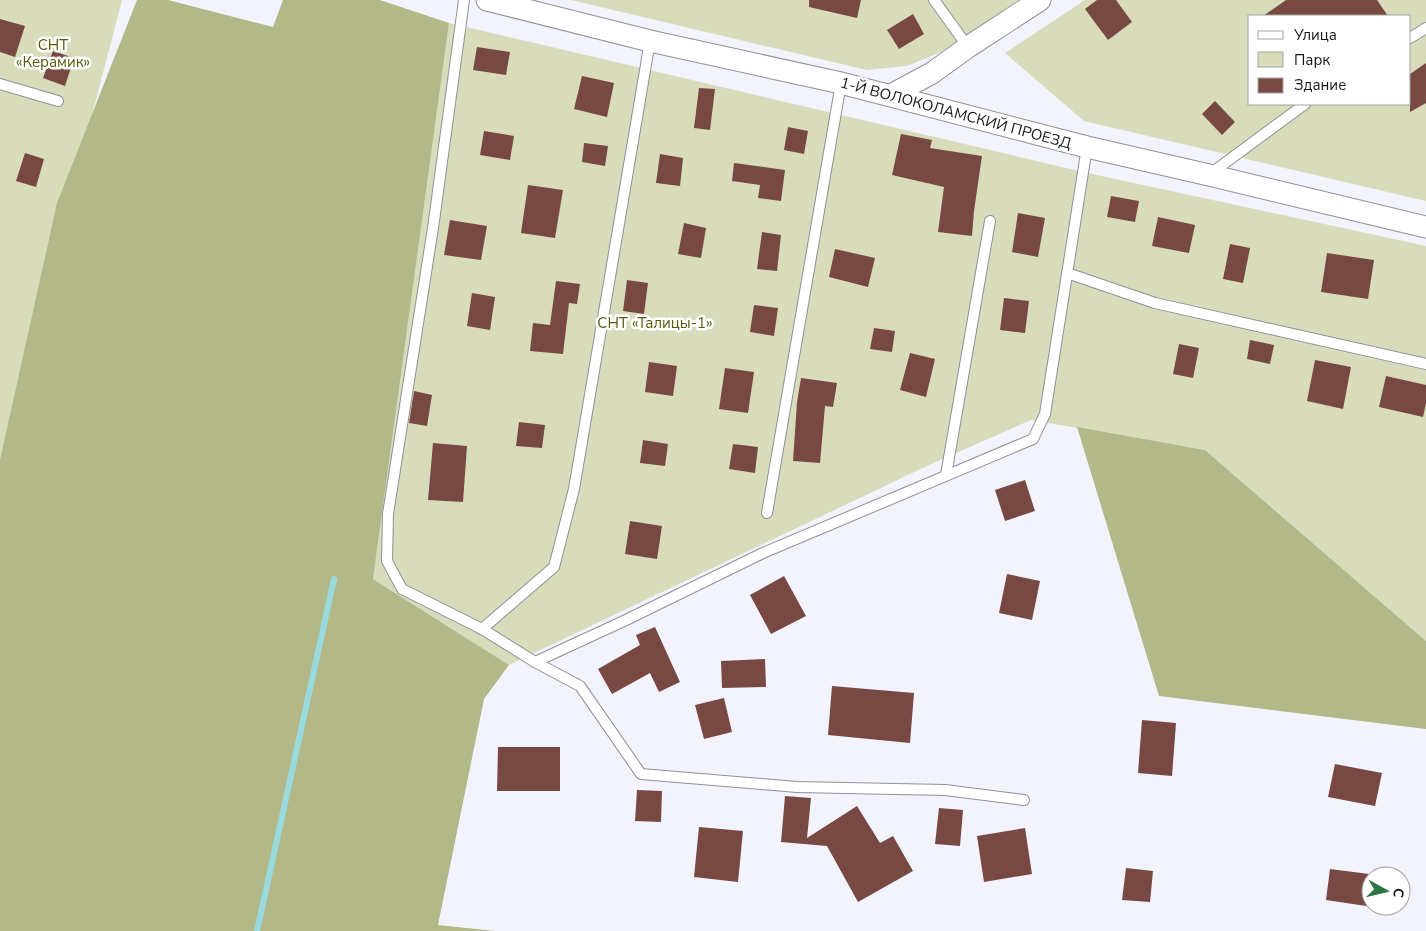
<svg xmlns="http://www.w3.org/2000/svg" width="1426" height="931" font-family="'Nunito Sans',sans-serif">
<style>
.green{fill:#d8dcbb;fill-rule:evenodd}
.forest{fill:#b2b888}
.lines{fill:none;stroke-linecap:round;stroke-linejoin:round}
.stream{stroke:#99dadc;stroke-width:6}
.building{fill:#784942}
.lane-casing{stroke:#8f9099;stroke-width:12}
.street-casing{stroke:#8f9099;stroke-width:23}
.lane{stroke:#fff;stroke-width:10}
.street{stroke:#fff;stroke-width:21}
.labels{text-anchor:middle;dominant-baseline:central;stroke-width:5;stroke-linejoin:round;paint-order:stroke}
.park-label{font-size:15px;fill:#565b0c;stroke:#fff}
.street-label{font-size:15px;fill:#18181b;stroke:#fff}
</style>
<rect width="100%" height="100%" fill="#f2f3fc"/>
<g class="green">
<path d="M0,0H122L0,468Z"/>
<path d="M571,0H1019L941,52L907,66L867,70Z"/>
<path d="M1085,0H1426V201L1084,121L1005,53ZM1250,16H1410V104H1250Z"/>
<path d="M449,23L1092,174L1426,246V641L1205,450L1031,420L929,465L509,665L373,579Z"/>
</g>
<g class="forest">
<path d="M137,0H168L273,27L283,0H380L449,23L373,579L509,665L484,699L438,925L495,931H0V460L57,203Z"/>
<path d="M1077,427L1205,450L1426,641V729L1159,696Z"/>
</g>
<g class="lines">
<path class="stream" d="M257,931L334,579"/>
</g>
<g class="building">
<path d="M809,0H861L857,18L809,7Z"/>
<path d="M1097,0H1116L1132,22L1108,40L1085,9Z"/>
<path d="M1286,0H1377L1388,16H1263Z"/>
<path d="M913,14L924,34L899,49L887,30Z"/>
<path d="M0,19L25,26L15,57L0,52Z"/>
<path d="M477,47L510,52L506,75L473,70Z"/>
<path d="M53,51L74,58L65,86L43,78Z"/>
<path d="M1426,63V103L1410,112V74Z"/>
<path d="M582,76L614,83L607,117L574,109Z"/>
<path d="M699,88L715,89L710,130L694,128Z"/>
<path d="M1215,101L1235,122L1222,135L1202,114Z"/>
<path d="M788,127L808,131L804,154L784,150Z"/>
<path d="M484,131L514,136L510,160L480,155Z"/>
<path d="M901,134L932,140L930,148L982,156L974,211L972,236L938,232L944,187L892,175Z"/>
<path d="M584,143L608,146L605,166L582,162Z"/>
<path d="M25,153L44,159L36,187L16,181Z"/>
<path d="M660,154L683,158L680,186L656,183Z"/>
<path d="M734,163L785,170L781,201L758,198L760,185L732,181Z"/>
<path d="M528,185L563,190L555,238L521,233Z"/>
<path d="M1111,196L1139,201L1135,222L1107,217Z"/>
<path d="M1018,213L1045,218L1038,257L1012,252Z"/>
<path d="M1158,217L1195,225L1189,253L1152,246Z"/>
<path d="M450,220L487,226L481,260L444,255Z"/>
<path d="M684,223L706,228L701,258L678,254Z"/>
<path d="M762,232L781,235L777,271L757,269Z"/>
<path d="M1230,244L1250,248L1243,283L1223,279Z"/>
<path d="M835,249L875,258L868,287L829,277Z"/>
<path d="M1327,253L1374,260L1368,299L1321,292Z"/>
<path d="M627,280L648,283L644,314L623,311Z"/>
<path d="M556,281L580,284L577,304L569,303L563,354L530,351L533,323L550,325Z"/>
<path d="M472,293L495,297L490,330L467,326Z"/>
<path d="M1004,298L1029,301L1025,333L1000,330Z"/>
<path d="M754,305L778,308L774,336L750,332Z"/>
<path d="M874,328L895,331L892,352L870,349Z"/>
<path d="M1250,340L1274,345L1270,364L1247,359Z"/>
<path d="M1179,344L1199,348L1193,378L1173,374Z"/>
<path d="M910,353L935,359L926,397L900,390Z"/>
<path d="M1315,360L1351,367L1343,409L1307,401Z"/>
<path d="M649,362L677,366L673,396L645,392Z"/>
<path d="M725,368L754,372L748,413L719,409Z"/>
<path d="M1386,376L1426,385V403L1423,417L1379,407Z"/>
<path d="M801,378L837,383L833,407L825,406L820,463L793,461L797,402Z"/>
<path d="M414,391L432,395L427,426L409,423Z"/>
<path d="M519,422L545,425L542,448L516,446Z"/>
<path d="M643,440L668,444L665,466L640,463Z"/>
<path d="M433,443L467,446L463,502L428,500Z"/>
<path d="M733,444L758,447L755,473L729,469Z"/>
<path d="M1025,480L1035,511L1005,521L995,490Z"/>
<path d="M630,521L662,526L657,559L625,554Z"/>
<path d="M1007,574L1040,581L1032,620L999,613Z"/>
<path d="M784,576L806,616L771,634L750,595Z"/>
<path d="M655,627L680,682L659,692L650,673L612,694L598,669L640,645L636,635Z"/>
<path d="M765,659L766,687L722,688L721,661Z"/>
<path d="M832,686L914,693L910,743L828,735Z"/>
<path d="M724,698L732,732L704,739L695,705Z"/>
<path d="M1142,720L1176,723L1172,776L1138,773Z"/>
<path d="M498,747H560V791H497Z"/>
<path d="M1335,764L1382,773L1375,806L1328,797Z"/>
<path d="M637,790L662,791L661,822L635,821Z"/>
<path d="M785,796L811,798L807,838L857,806L880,843L893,836L913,871L858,902L827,846L781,842Z"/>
<path d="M939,808L963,810L960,846L935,844Z"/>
<path d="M699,827L743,831L738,882L694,877Z"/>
<path d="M1025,828L1032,874L984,882L977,836Z"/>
<path d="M1126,868L1153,871L1150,902L1122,900Z"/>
<path d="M1330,869L1377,875L1371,876V906L1373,907L1326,900Z"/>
</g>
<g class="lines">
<g class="lane-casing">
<g id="lane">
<path d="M464,0L433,228L388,514L387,561L402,589L482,629L535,662L580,686L641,774L797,787L945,790L1024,800"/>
<path d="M934,0L968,47"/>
<path d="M1410,38L1426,28"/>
<path d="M0,84L58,101"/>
<path d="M1210,174L1305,104"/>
<path d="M1067,273L1155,303L1426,364"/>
<path d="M946,475L990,221"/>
<path d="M767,513L841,83"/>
<path d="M482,629L554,567L574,489L650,41"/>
<path d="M535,662L626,620L763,553L1033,439L1045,414L1087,147"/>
</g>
</g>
<g class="street-casing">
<g id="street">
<path d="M487,0L650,41L841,83L1087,147L1209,175L1426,227"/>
<path d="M891,95L932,73L968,47L1040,0"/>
</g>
</g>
<use href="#lane" class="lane"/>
<use href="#street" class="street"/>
</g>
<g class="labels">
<g class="park-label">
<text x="53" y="45">СНТ<tspan x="53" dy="17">«Керамик»</tspan></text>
<text x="655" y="323">СНТ «Талицы-1»</text>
</g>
<g class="street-label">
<text transform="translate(956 113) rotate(15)">1-Й ВОЛОКОЛАМСКИЙ ПРОЕЗД</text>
</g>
</g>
<rect x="1248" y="15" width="162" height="90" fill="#ffffff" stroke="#a3a3a4"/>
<rect x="1258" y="31" width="25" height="8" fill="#ffffff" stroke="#a3a3a4"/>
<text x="1294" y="40" font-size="15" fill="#18181b">Улица</text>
<rect x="1258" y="52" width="25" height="15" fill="#d8dcbb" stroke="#a3a3a4"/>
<text x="1294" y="65" font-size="15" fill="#18181b">Парк</text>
<rect x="1258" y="78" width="25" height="15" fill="#784942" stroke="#a3a3a4"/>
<text x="1294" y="90" font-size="15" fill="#18181b">Здание</text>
<g transform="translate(1386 891) rotate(98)"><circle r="24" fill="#ffffff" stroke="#a3a3a4"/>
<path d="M0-4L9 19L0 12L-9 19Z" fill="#2a7544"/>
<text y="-8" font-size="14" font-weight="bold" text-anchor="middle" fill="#18181b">С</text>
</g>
</svg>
